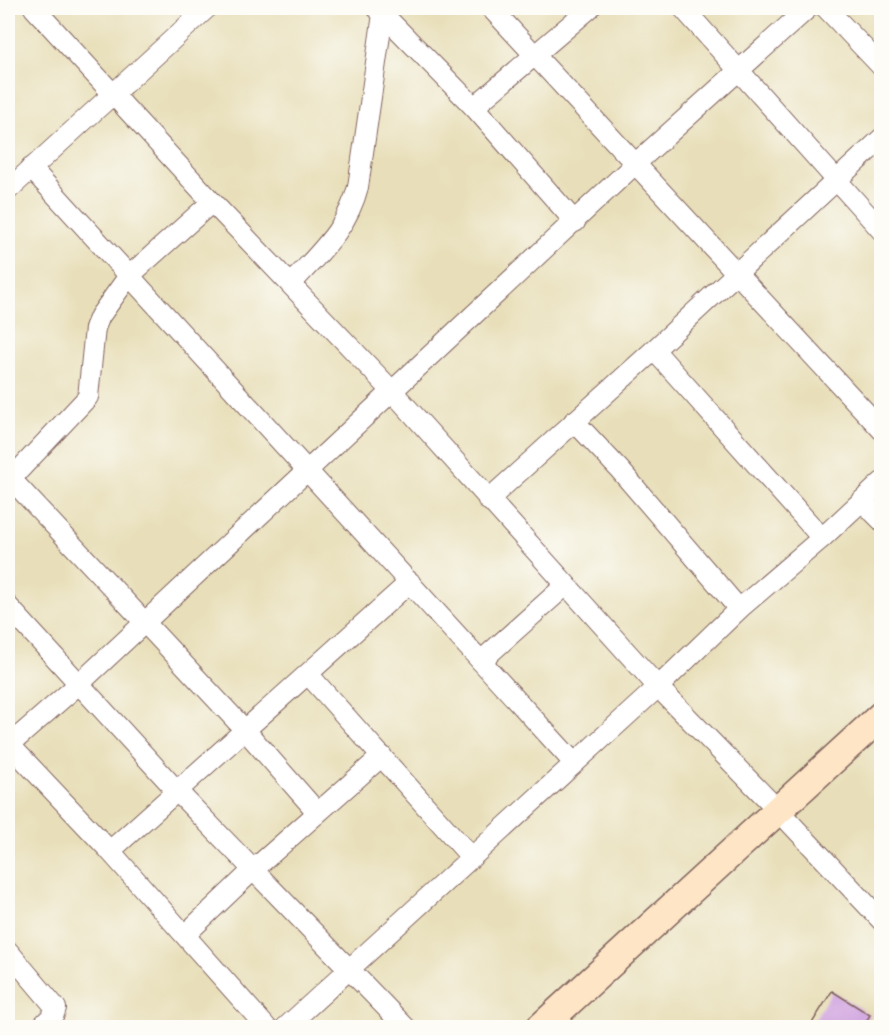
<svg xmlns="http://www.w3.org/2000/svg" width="889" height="1035" font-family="'IM FELL Great Primer',serif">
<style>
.building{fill:#d3aae1}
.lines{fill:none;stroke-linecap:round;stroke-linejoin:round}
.street-casing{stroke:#81625d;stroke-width:22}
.secondary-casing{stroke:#81625d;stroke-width:31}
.street{stroke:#fff;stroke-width:20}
.secondary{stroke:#fde5c5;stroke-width:28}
</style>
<rect width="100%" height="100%" fill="#fdfcf7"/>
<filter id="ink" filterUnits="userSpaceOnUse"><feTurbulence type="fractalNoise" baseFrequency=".0167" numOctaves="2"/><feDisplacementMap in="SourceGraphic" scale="12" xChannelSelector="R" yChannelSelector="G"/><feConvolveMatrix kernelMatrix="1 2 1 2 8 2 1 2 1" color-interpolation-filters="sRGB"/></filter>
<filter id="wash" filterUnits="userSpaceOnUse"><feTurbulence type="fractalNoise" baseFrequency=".008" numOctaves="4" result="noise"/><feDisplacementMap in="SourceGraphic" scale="24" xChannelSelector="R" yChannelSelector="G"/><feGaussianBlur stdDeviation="1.35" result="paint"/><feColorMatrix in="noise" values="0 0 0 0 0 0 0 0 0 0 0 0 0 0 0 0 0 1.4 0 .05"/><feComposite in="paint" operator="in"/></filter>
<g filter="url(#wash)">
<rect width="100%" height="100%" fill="#e8dfba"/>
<g id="blocks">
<path class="building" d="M832,991L870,1015L862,1028H809Z"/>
</g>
</g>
<g filter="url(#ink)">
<use href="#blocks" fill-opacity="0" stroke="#81625d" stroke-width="1.5"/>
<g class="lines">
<g class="street-casing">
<g id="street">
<path d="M34,8L212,202L393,392L658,687L777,809L882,921"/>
<path d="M377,8L474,107L575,222"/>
<path d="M491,8L882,430"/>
<path d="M683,8L882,231"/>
<path d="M826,8L882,67"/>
<path d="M474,107L590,8"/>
<path d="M31,168L574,763"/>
<path d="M8,190L207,8"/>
<path d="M291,284C320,252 347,229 358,187L383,14"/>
<path d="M654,350L822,538"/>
<path d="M574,421L620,470L739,609"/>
<path d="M11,479L245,730L317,812"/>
<path d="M8,482L88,397L95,328L100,316L128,277L212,202"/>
<path d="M488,500L654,350L882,138"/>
<path d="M862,501L882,521"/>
<path d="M8,606L177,791L406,1028"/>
<path d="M481,661L566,585"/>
<path d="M308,674L471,857"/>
<path d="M8,743L110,851L267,1028"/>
<path d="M8,746L80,683L635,164L808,8"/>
<path d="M110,851L410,582"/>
<path d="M186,934L253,870L382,756"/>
<path d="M8,951L56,1008L54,1014L40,1028"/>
<path d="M285,1028L658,687L739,609L822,538L882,482"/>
</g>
</g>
<g class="secondary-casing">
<path id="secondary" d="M540,1028L882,715"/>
</g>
<use href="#street" class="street"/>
<use href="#secondary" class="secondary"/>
</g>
</g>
<rect width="889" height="1035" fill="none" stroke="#fdfcf7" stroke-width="30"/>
</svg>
